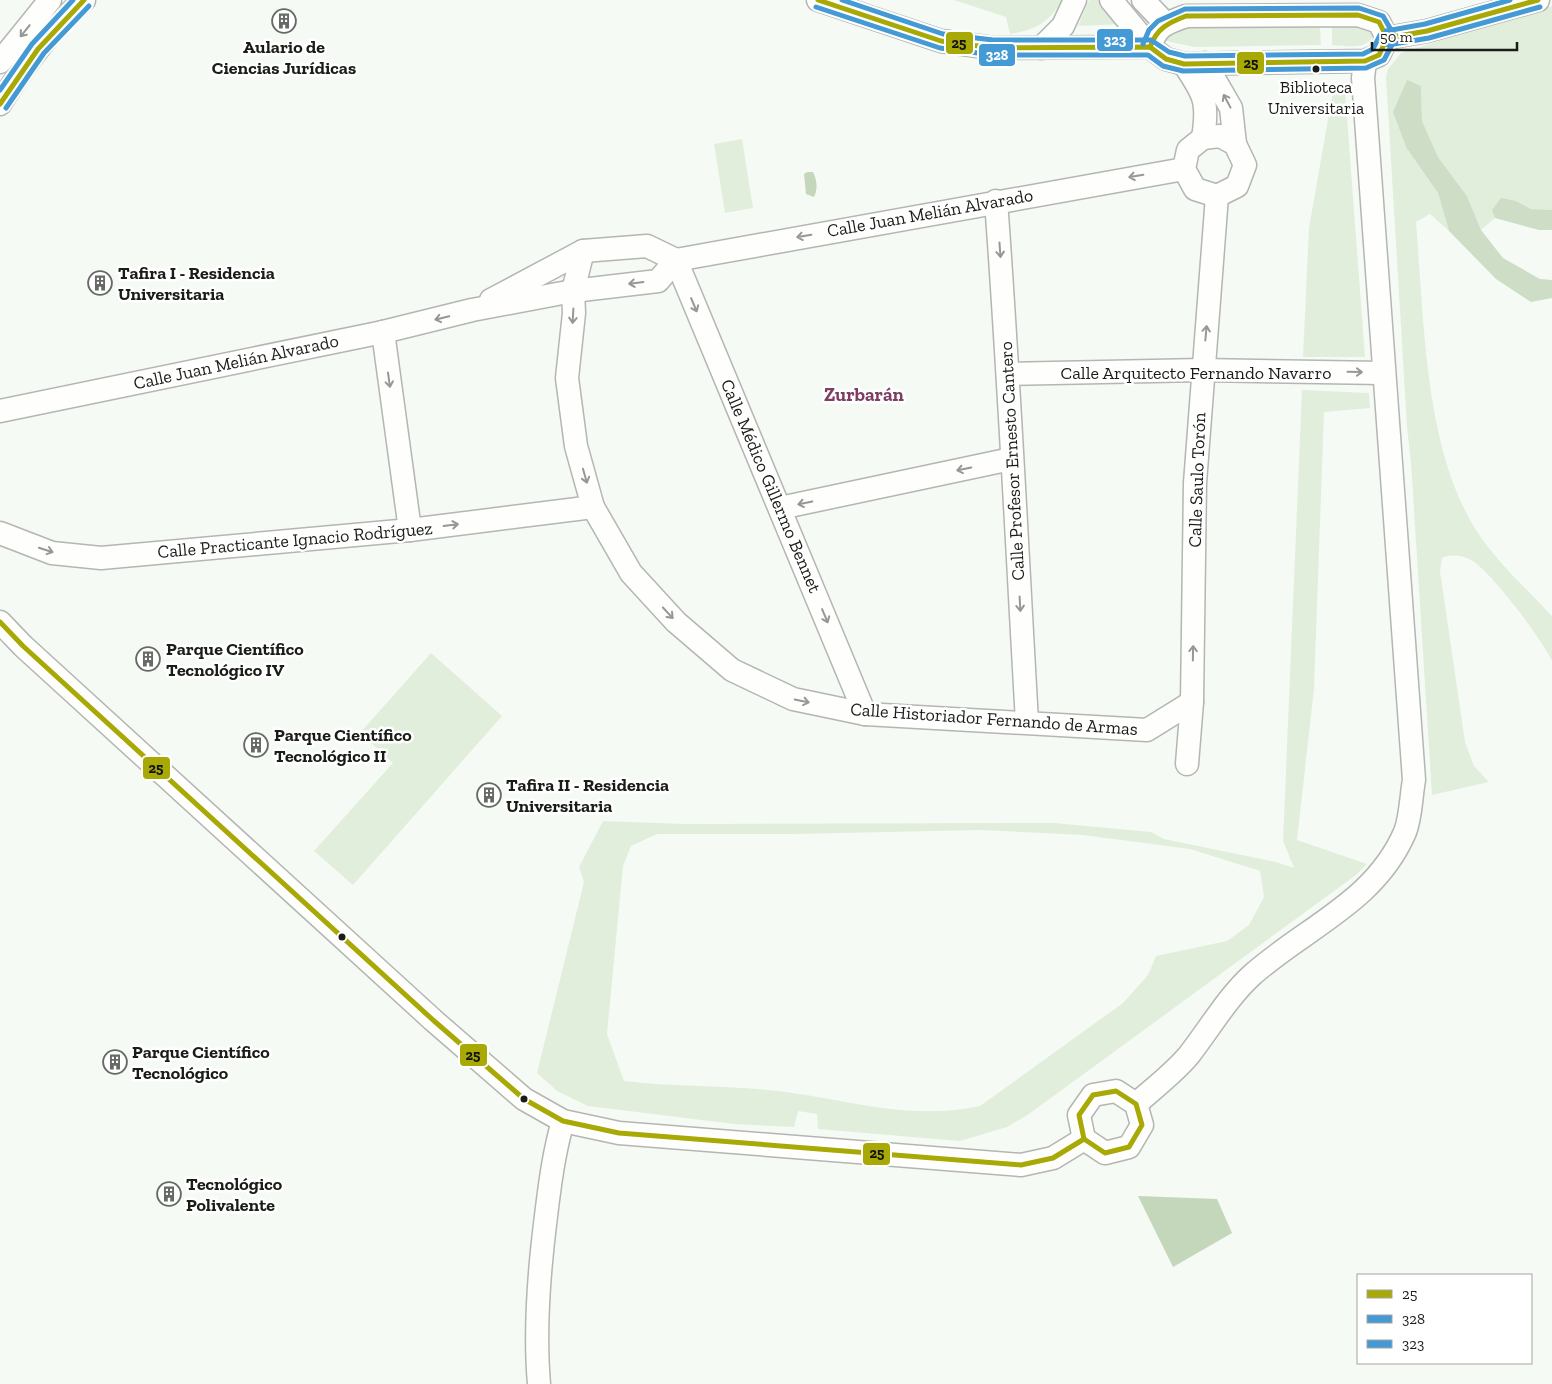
<svg xmlns="http://www.w3.org/2000/svg" width="1552" height="1384" font-family="'Zilla Slab',serif">
<style>
.green{fill:#e2eedc;fill-rule:evenodd}
.forest{fill:#cdddc6}
.water{fill:#c4d7bb}
.lines{fill:none;stroke-linecap:round;stroke-linejoin:round}
.minor-casing{stroke:#b3b6b2;stroke-width:25}
.minor{stroke:#fefefd;stroke-width:22}
.bus-1-casing{stroke:#fff;stroke-width:9}
.bus-2-casing{stroke:#fff;stroke-width:9}
.bus-3-casing{stroke:#fff;stroke-width:9}
.bus-1{stroke:#a8a905;stroke-width:5}
.bus-2{stroke:#449ad5;stroke-width:5}
.bus-3{stroke:#449ad5;stroke-width:5}
.oneway{stroke:#979896}
.bus-dot{fill:#191c17;stroke:#fff;stroke-width:2}
.labels{text-anchor:middle;dominant-baseline:central;stroke-width:5;stroke-linejoin:round;paint-order:stroke}
.bus-label{font-size:17px;fill:#191c17;stroke:#fff}
.poi-label{font-size:18px;font-weight:bold;fill:#191c17;stroke:#fff;text-anchor:start}
.street-label{font-size:18px;fill:#191c17;stroke:#fff}
.neighbourhood-label{font-size:19px;font-weight:bold;fill:#7e3e63;stroke:#fff}
.line-badge{stroke:#fff;stroke-width:2}
.badge-label{font-size:14px;text-anchor:middle;font-weight:bold;fill:#fff}
.pale-badge-label{font-size:14px;text-anchor:middle;font-weight:bold;fill:#111}
</style>
<rect width="100%" height="100%" fill="#f6faf4"/>
<g class="green">
<path d="M954,0H1063C1047,24 1037,29 1010,34L1006,17Z"/>
<path d="M1089,0H1102L1125,24L1078,26Z"/>
<path d="M1552,6V210L1531,209L1516,201L1492,210L1495,218L1481,230L1467,196L1438,157L1422,121L1421,86L1408,151L1438,193L1449,231L1430,214L1416,222C1424,316 1424,443 1473,525C1493,559 1525,587 1552,616V661C1542,639 1497,581 1478,565C1468,556 1453,553 1442,558L1440,571L1465,742L1474,766L1489,782L1432,795L1411,463L1407,427L1386,77L1388,69L1401,53Z"/>
<path d="M1355,24L1372,30L1373,37C1364,50 1347,46 1332,45V25Z"/>
<path d="M1320,26L1321,45L1195,47L1166,41L1164,38L1167,34L1186,28Z"/>
<path d="M1345,90L1365,357H1303L1309,228L1333,91Z"/>
<path d="M742,139L753,208L725,213L714,144Z"/>
<path d="M1302,390L1369,393L1370,408L1324,412L1314,689L1297,840L1367,864L1356,875L1029,1114L1007,1127L960,1141L818,1129L817,1114L798,1111L794,1127L734,1124L588,1106L557,1091L537,1073L584,882L579,867L603,821L683,824L1054,823L1151,832L1164,839L1276,862L1294,868L1283,841ZM981,830L1083,835L1190,849L1260,871L1264,897L1249,925L1227,941L1156,956L1148,975L1123,1003L980,1106C905,1122 841,1097 768,1090C720,1085 672,1087 624,1081L607,1034L623,866L631,846L657,834H794Z"/>
<path d="M431,653L502,716L353,885L314,851L393,763L360,733Z"/>
</g>
<g class="forest">
<path d="M1407,80L1421,86L1422,121L1438,157L1467,196L1481,230L1503,258L1540,279L1552,280V298L1531,302L1496,279L1449,231L1438,193L1407,149L1393,112Z"/>
<path d="M1501,198L1516,201L1531,209L1552,210V230H1539L1495,218L1492,210Z"/>
</g>
<g class="water">
<path d="M807,172H813C817,180 818,189 814,197L806,194L804,174Z"/>
<path d="M1138,1196L1217,1199L1232,1233L1173,1267Z"/>
</g>
<g class="lines">
<g class="minor-casing">
<g id="minor">
<path d="M818,0L941,41L993,48L1150,47"/>
<path d="M1111,0L1150,47L1166,59L1184,64L1365,61L1379,55L1387,38"/>
<path d="M1143,0L1166,24"/>
<path d="M1387,38L1427,31L1538,0"/>
<path d="M1150,47C1157,25 1165,24 1186,16L1358,15L1379,22L1387,38"/>
<path d="M1041,48L1063,26L1075,0"/>
<path d="M0,62L50,0"/>
<path d="M1205,63L1231,108L1235,144"/>
<path d="M1184,64C1204,94 1209,101 1203,138"/>
<path d="M0,104C23,67 51,28 84,0"/>
<path d="M1220,136L1235,144L1245,165L1237,186L1217,196L1195,189L1184,169L1188,150L1203,138Z"/>
<path d="M996,201C1009,375 1017,548 1027,722"/>
<path d="M583,251L573,291L574,313L567,378L576,446L593,507L631,573L676,622L732,670L793,699L865,714L1147,730L1192,702"/>
<path d="M491,300L583,251L647,246L676,260L865,714"/>
<path d="M383,332L410,530"/>
<path d="M1009,374L1202,370L1383,373"/>
<path d="M0,411L383,332L472,310L573,291L658,281L676,260L1184,169"/>
<path d="M780,508L1011,459"/>
<path d="M0,533L52,553L101,558L410,530L593,507"/>
<path d="M0,622L23,646L433,1020L524,1099L563,1121L619,1133L1021,1165L1053,1158L1084,1139"/>
<path d="M1187,764L1192,702L1195,483L1217,196"/>
<path d="M1116,1091L1136,1104L1142,1125L1129,1147L1105,1153L1084,1139L1079,1115L1093,1095Z"/>
<path d="M1136,1104C1154,1088 1174,1073 1189,1055C1210,1028 1227,998 1252,975C1306,927 1375,902 1405,832C1411,817 1411,796 1414,780L1363,78L1365,61"/>
<path d="M539,1384C534,1328 539,1271 546,1216C550,1183 554,1152 563,1121"/>
</g>
</g>
<use href="#minor" class="minor"/>
<g class="bus-1-casing">
<g id="bus-1">
<path d="M818,0L941,41L993,48L1150,47L1166,59L1184,64L1365,61L1379,55L1387,38"/>
<path d="M1387,38L1427,31L1538,0"/>
<path d="M1150,47C1157,28 1168,23 1186,16L1358,15L1379,22L1387,38"/>
<path d="M0,104L38,49L84,0"/>
<path d="M0,622L23,646L433,1020L524,1099L563,1121L619,1133L1021,1165L1053,1158L1084,1139"/>
<path d="M1116,1091L1136,1104L1142,1125L1129,1147L1105,1153L1084,1139L1079,1115L1093,1095Z"/>
</g>
</g>
<g class="bus-2-casing">
<g id="bus-2">
<path d="M816,7L940,48L993,55H1148L1163,66L1183,71L1366,68L1384,60L1394,41"/>
<path d="M1388,45L1429,38L1540,7"/>
<path d="M6,108L44,53L89,6"/>
</g>
</g>
<g class="bus-3-casing">
<g id="bus-3">
<path d="M842,0L943,34L993,40H1151L1169,52L1185,56L1363,54L1373,49L1380,35"/>
<path d="M1386,31L1425,24L1510,0"/>
<path d="M1143,44L1149,30L1158,21L1185,9L1359,8L1383,16L1394,35"/>
<path d="M0,90L32,44L73,0"/>
</g>
</g>
<use href="#bus-1" class="bus-1"/>
<use href="#bus-2" class="bus-2"/>
<use href="#bus-3" class="bus-3"/>
</g>
<defs><path id="oneway-shaft" d="M-6 0H5M1.5-3L5.5 0L1.5 3" fill="none" stroke-width="1.6" stroke-linecap="round" stroke-linejoin="round" transform="scale(1.25)"/></defs>
<g class="oneway">
<use href="#oneway-shaft" transform="translate(25 31) rotate(129)"/>
<use href="#oneway-shaft" transform="translate(1227 101) rotate(-118)"/>
<use href="#oneway-shaft" transform="translate(1136 176) rotate(170)"/>
<use href="#oneway-shaft" transform="translate(804 236) rotate(170)"/>
<use href="#oneway-shaft" transform="translate(1000 250) rotate(86)"/>
<use href="#oneway-shaft" transform="translate(636 283) rotate(173)"/>
<use href="#oneway-shaft" transform="translate(694 305) rotate(67)"/>
<use href="#oneway-shaft" transform="translate(573 316) rotate(93)"/>
<use href="#oneway-shaft" transform="translate(442 318) rotate(166)"/>
<use href="#oneway-shaft" transform="translate(1206 333) rotate(-85)"/>
<use href="#oneway-shaft" transform="translate(1355 372) rotate(1)"/>
<use href="#oneway-shaft" transform="translate(389 380) rotate(82)"/>
<use href="#oneway-shaft" transform="translate(964 469) rotate(168)"/>
<use href="#oneway-shaft" transform="translate(585 476) rotate(74)"/>
<use href="#oneway-shaft" transform="translate(805 503) rotate(168)"/>
<use href="#oneway-shaft" transform="translate(451 525) rotate(-7)"/>
<use href="#oneway-shaft" transform="translate(46 550) rotate(18)"/>
<use href="#oneway-shaft" transform="translate(1020 604) rotate(87)"/>
<use href="#oneway-shaft" transform="translate(668 613) rotate(47)"/>
<use href="#oneway-shaft" transform="translate(825 616) rotate(67)"/>
<use href="#oneway-shaft" transform="translate(1193 653) rotate(-89)"/>
<use href="#oneway-shaft" transform="translate(802 701) rotate(12)"/>
</g>
<defs>
<g id="building-ring" transform="scale(1.25)"><circle r="9.5" fill="#fff" stroke="#666a64" stroke-width="1.5"/><path d="M-4-6H4V6H1V3H-1V6H-4ZM-2.5-4.3h1.7v1.8h-1.7ZM.8-4.3h1.7v1.8H.8ZM-2.5-1h1.7V.8h-1.7ZM.8-1h1.7V.8H.8Z" fill="#666a64"/></g>
</defs>
<g fill-rule="evenodd">
<use href="#building-ring" x="284" y="21"/>
<use href="#building-ring" x="100" y="283"/>
<use href="#building-ring" x="148" y="659"/>
<use href="#building-ring" x="256" y="745"/>
<use href="#building-ring" x="489" y="795"/>
<use href="#building-ring" x="115" y="1062"/>
<use href="#building-ring" x="169" y="1194"/>
</g>
<g class="bus-dot">
<circle cx="1316" cy="69" r="4.5"/>
<circle cx="342" cy="937" r="4.5"/>
<circle cx="524" cy="1099" r="4.5"/>
</g>
<g class="labels">
<g class="bus-label">
<text x="1316" y="87">Biblioteca<tspan x="1316" dy="21">Universitaria</tspan></text>
</g>
<g class="poi-label">
<text x="284" y="47" text-anchor="middle">Aulario de<tspan x="284" dy="21">Ciencias Jurídicas</tspan></text>
<text x="118" y="273">Tafira I - Residencia<tspan x="118" dy="21">Universitaria</tspan></text>
<text x="166" y="649">Parque Científico<tspan x="166" dy="21">Tecnológico IV</tspan></text>
<text x="274" y="735">Parque Científico<tspan x="274" dy="21">Tecnológico II</tspan></text>
<text x="506" y="785">Tafira II - Residencia<tspan x="506" dy="21">Universitaria</tspan></text>
<text x="132" y="1052">Parque Científico<tspan x="132" dy="21">Tecnológico</tspan></text>
<text x="186" y="1184">Tecnológico<tspan x="186" dy="21">Polivalente</tspan></text>
</g>
<g class="street-label">
<text transform="translate(930 213) rotate(-10)">Calle Juan Melián Alvarado</text>
<text transform="translate(236 362) rotate(-12)">Calle Juan Melián Alvarado</text>
<text x="1196" y="373">Calle Arquitecto Fernando Navarro</text>
<text transform="translate(1012 461) rotate(-93)">Calle Profesor Ernesto Cantero</text>
<text transform="translate(1197 480) rotate(-88)">Calle Saulo Torón</text>
<text transform="translate(771 486) rotate(67)">Calle Médico Gillermo Bennet</text>
<text transform="translate(295 540) rotate(-5)">Calle Practicante Ignacio Rodríguez</text>
<text transform="translate(994 719) rotate(4)">Calle Historiador Fernando de Armas</text>
</g>
<g class="neighbourhood-label">
<text x="864" y="394">Zurbarán</text>
</g>
</g>
<g class="line-badge">
<rect x="1096" y="28" width="38" height="24" rx="5" fill="#449ad5"/>
<rect x="945" y="31" width="29" height="24" rx="5" fill="#a8a905"/>
<rect x="978" y="43" width="38" height="24" rx="5" fill="#449ad5"/>
<rect x="1236" y="51" width="29" height="24" rx="5" fill="#a8a905"/>
<rect x="142" y="756" width="29" height="24" rx="5" fill="#a8a905"/>
<rect x="459" y="1043" width="29" height="24" rx="5" fill="#a8a905"/>
<rect x="862" y="1142" width="29" height="24" rx="5" fill="#a8a905"/>
</g>
<g class="badge-label">
<text x="1115" y="45">323</text>
<text x="997" y="60">328</text>
</g>
<g class="pale-badge-label">
<text x="959" y="48">25</text>
<text x="1251" y="68">25</text>
<text x="156" y="773">25</text>
<text x="473" y="1060">25</text>
<text x="877" y="1158">25</text>
</g>
<rect x="1357" y="1274" width="175" height="90" fill="#ffffff" stroke="#a3a4a2"/>
<rect x="1367" y="1290" width="25" height="8" fill="#a8a905" stroke="#a3a4a2"/>
<text x="1402" y="1299" font-size="15" fill="#191c17">25</text>
<rect x="1367" y="1315" width="25" height="8" fill="#449ad5" stroke="#a3a4a2"/>
<text x="1402" y="1324" font-size="15" fill="#191c17">328</text>
<rect x="1367" y="1340" width="25" height="8" fill="#449ad5" stroke="#a3a4a2"/>
<text x="1402" y="1349" font-size="15" fill="#191c17">323</text>
<path d="M1372 42v8h145v-8" fill="none" stroke="#191c17" stroke-width="2.5"/>
<text x="1380" y="42" font-size="15" fill="#191c17" stroke="#ffffff" stroke-width="4" paint-order="stroke">50 m</text>
</svg>
